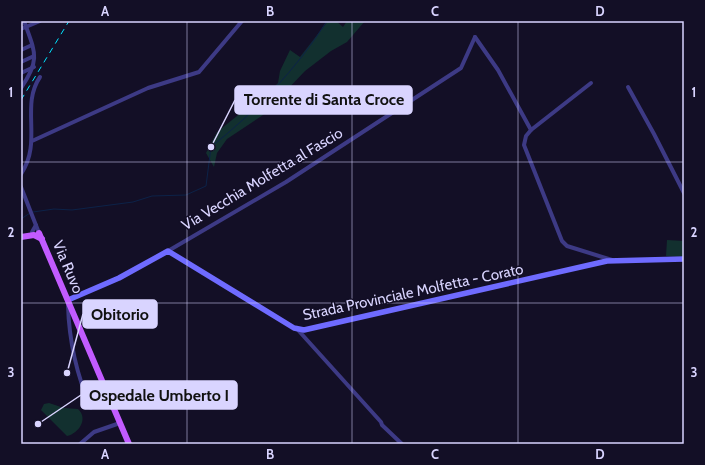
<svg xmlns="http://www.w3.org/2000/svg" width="705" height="465" font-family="Cabin,sans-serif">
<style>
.green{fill:#12302f}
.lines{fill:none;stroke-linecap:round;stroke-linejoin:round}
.stream{stroke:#0c2248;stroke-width:1}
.street{stroke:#3d3a85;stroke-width:4}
.secondary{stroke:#6f6bff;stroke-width:5.5}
.primary{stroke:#c25bff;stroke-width:6}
.rail{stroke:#00e5ff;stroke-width:1;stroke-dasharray:6 5;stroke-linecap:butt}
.grid{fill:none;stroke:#d9d4ff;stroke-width:1;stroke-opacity:0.55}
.labels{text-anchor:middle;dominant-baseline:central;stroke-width:3;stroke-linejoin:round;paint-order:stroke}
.street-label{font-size:15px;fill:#d9d4ff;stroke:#130f26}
.leader{fill:none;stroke:#d9d4ff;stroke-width:1.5}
.callout-dot{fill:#d9d4ff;stroke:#130f26;stroke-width:1.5}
.callout{fill:#d9d4ff;stroke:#d9d4ff;stroke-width:1.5}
.callout-label{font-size:16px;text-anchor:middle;font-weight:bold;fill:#111}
.neatline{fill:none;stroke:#d9d4ff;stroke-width:1.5}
.grid-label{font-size:13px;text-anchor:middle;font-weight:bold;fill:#d9d4ff}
</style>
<rect width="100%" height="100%" fill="#130f26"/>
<g class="green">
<path d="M328,21H336L343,27L347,21H365L347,42L331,51L305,71L263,115L227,139L217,153L214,167L206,153L217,132L247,108H252L256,105L278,83L280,71L290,50L300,57Z"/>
<path d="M667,240L684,241V257L666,256Z"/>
<path d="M49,403L64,408L78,409C89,419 78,434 67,436L41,410L44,404Z"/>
</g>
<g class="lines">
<g class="stream">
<path d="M33,212L54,209L72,210L133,202L152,196L186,195L206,186L211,147C256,111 296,70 327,21"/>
<path d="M21,219L30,213"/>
</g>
<g class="street">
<path d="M21,29L40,21"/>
<path d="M475,37L498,70L531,130L526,136L524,145L562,241L567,246L612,260"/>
<path d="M21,50L32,45"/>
<path d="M21,62L34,56"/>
<path d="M21,73L34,67"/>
<path d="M628,87L654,134L684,193"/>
<path d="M21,88C41,59 35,52 24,21"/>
<path d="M531,130L591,83"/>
<path d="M32,141L148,88L199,72L242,21"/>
<path d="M21,174C43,142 20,106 40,77"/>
<path d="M21,187L39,233"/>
<path d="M32,232L36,225"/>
<path d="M168,251L286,182L461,68L475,37"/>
<path d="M68,305C69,340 77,376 91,408"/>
<path d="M298,330L381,422L382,425L402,444"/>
<path d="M80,444L94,432L120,423"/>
</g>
<path class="secondary" d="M68,300L119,278L168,251L294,328L304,330L607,261L684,259"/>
<g class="primary">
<path d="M39,233L129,444"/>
<path d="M21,237L34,235L42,239"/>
</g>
<path class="rail" d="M21,100L69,21"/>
</g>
<path class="grid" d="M187,21V444M352,21V444M518,21V444M21,162H684M21,303H684"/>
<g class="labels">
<g class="street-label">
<text transform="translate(262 179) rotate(-31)">Via Vecchia Molfetta al Fascio</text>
<text transform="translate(68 267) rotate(67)">Via Ruvo</text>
<text transform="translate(413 292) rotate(-12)">Strada Provinciale Molfetta - Corato</text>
</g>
</g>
<path class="leader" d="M211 147L235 100M67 373L83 314M38 424L81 395"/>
<g class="callout-dot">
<circle cx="211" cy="147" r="4"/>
<circle cx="67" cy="373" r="4"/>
<circle cx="38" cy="424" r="4"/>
</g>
<g class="callout">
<rect x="235" y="86" width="177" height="28" rx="4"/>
<rect x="83" y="300" width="74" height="28" rx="4"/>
<rect x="81" y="381" width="156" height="28" rx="4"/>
</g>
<g class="callout-label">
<text x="324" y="105">Torrente di Santa Croce</text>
<text x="120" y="320">Obitorio</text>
<text x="159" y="401">Ospedale Umberto I</text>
</g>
<rect width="705" height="465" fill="none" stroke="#130f26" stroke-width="44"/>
<rect x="22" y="22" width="661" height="421" class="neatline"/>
<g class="grid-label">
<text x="105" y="16">A</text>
<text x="270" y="16">B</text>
<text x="435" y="16">C</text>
<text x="600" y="16">D</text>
<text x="11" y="97">1</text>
<text x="694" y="97">1</text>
<text x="11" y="237">2</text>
<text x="694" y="237">2</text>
<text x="11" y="377">3</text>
<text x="694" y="377">3</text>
<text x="105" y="459">A</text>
<text x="270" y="459">B</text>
<text x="435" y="459">C</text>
<text x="600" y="459">D</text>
</g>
</svg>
